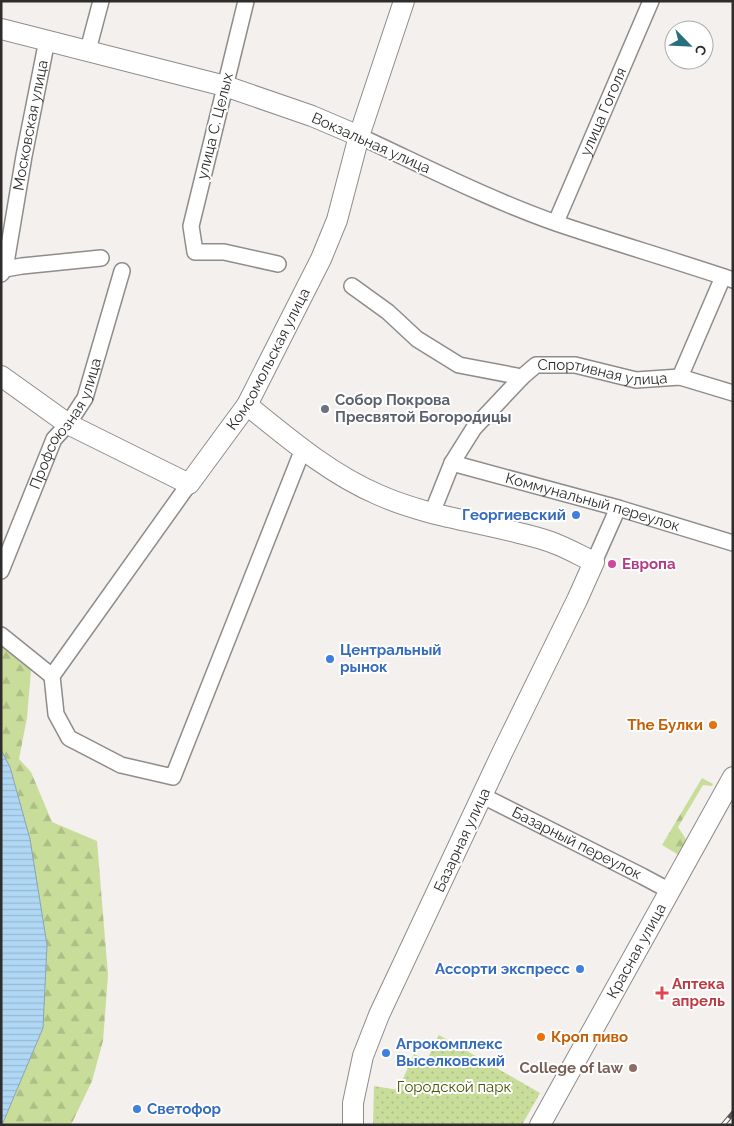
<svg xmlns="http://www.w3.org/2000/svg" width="734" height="1126" font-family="Raleway,sans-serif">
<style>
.forest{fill:url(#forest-firs)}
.park{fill:url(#park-dots)}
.water{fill:url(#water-rules);stroke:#89a4b8}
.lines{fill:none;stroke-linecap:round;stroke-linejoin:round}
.minor-casing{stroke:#8f8c89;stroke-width:18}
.major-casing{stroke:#8f8c89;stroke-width:22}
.minor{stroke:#fff;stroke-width:15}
.major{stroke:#fff;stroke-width:20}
.rail-casing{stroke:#595756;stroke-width:5}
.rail{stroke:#fff;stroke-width:3;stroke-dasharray:9;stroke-linecap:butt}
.worship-dot{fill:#6b7280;stroke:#fff;stroke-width:2}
.shop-dot{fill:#3f7fe0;stroke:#fff;stroke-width:2}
.hotel-dot{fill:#d1479c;stroke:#fff;stroke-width:2}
.food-dot{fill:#e8710a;stroke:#fff;stroke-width:2}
.health-dot{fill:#e0444e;stroke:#fff;stroke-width:2}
.education-dot{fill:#8d6e63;stroke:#fff;stroke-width:2}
.labels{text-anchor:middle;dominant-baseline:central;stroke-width:4;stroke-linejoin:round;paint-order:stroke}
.street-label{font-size:15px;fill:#2e2d2c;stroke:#fff}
.worship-label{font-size:15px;font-weight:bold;fill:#5b616d;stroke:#fff;text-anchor:start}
.shop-label{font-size:15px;font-weight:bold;fill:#366cbe;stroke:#fff;text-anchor:start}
.hotel-label{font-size:15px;font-weight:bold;fill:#b23c85;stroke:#fff;text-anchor:start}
.food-label{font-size:15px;font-weight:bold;fill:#c56008;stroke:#fff;text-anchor:end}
.health-label{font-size:15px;font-weight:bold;fill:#be3a42;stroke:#fff;text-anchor:start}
.education-label{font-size:15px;font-weight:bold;fill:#785e54;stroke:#fff;text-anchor:end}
.park-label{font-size:15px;fill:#475705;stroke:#fff}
</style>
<defs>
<pattern id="forest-firs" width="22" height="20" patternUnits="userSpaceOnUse" patternTransform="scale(1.25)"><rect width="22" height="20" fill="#c9dd9b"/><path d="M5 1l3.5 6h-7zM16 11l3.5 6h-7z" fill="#adbe86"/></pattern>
<pattern id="park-dots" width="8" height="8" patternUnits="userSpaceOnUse" patternTransform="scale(1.25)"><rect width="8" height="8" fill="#c9dd9b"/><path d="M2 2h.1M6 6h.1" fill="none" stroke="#adbe86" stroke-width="1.8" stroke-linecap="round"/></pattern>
<pattern id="water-rules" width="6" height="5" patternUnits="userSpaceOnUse" patternTransform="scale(1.25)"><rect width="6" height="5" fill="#b0d7f4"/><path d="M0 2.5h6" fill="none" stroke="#98b9d1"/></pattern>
</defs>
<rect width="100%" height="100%" fill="#f3f0ed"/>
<g class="forest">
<path d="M1,645L31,670L27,718L19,759L31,772L52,822L97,841L108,975L103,1041L92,1081L71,1125H2L43,1028L10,767L1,750Z"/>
<path d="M702,778L713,784L712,786L703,785L678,827L689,844L682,857L662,845Z"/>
</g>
<path class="park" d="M439,1035L540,1093L522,1125H373L374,1086L398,1090L414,1054L427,1060Z"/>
<path class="water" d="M1,750L10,767L30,839L47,945L43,1028L2,1125Z"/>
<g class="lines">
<g class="minor-casing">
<g id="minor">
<path d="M246,1L191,226L195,252H224L278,264"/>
<path d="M88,50L101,1"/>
<path d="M359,136C424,166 488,199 556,223C615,243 674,260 733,280"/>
<path id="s1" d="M556,222L651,1"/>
<path id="s2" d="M5,269L24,156L47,40"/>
<path d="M1,274L5,269L22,266L101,258"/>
<path d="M352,286L388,312L417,339L459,365L522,377"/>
<path d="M680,377L723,277"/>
<path id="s3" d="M452,463L618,508L733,543"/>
<path id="s4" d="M432,513L452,463L474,428L522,377L536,365H575L636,380L680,377L733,393"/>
<path d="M594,562L618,508"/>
<path id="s5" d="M1,571L54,439L68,424L85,398L122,271"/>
<path d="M1,635L52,676"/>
<path d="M52,676L56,714L69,738L121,765L173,777L303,449"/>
<path d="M52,676L189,484"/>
<path id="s6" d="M483,796L642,876L670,891"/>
</g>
</g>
<g class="major-casing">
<g id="major">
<path d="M1,29L225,86L312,116L359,136"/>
<path id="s7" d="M1,376L68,424L189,484L247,405L321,259L337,220L359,136L404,1"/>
<path d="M247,405C289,439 330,474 379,495C424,515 473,521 519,533C532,536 544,539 556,544C569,549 581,556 594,562L577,600L502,753L379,1015L363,1056L353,1103V1125"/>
<path id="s8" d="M540,1125L733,777"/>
</g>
</g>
<use href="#minor" class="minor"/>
<use href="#major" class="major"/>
<g class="rail-casing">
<path id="rail" d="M723,1125L733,1113"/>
</g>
<use href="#rail" class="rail"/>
</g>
<circle class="worship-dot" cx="325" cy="409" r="5"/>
<g class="shop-dot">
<circle cx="576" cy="515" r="5"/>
<circle cx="330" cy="659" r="5"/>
<circle cx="580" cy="969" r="5"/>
<circle cx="386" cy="1053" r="5"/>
<circle cx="137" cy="1109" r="5"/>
</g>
<circle class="hotel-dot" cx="612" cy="564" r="5"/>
<g class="food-dot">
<circle cx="713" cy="725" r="5"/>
<circle cx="541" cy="1037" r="5"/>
</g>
<path class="health-dot" d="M659.5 985.5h5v5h5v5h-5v5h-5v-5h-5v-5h5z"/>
<circle class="education-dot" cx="633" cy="1068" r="5"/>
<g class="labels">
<g class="street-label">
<text stroke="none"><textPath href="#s1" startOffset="120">улица Гоголя</textPath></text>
<text stroke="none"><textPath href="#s2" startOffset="146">Московская улица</textPath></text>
<text transform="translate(215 126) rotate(-76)">улица С. Целых</text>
<text transform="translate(371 143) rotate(24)">Вокзальная улица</text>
<text stroke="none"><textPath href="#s7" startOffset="366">Комсомольская улица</textPath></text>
<text stroke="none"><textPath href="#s4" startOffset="251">Спортивная улица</textPath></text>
<text stroke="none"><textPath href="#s5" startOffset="162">Профсоюзная улица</textPath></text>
<text stroke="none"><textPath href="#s3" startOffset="146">Коммунальный переулок</textPath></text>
<text transform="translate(462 840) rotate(-65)">Базарная улица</text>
<text stroke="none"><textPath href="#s6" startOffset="105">Базарный переулок</textPath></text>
<text stroke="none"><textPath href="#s8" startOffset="199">Красная улица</textPath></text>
</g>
<g class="worship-label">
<text x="335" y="400">Собор Покрова<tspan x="335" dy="17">Пресвятой Богородицы</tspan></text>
</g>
<g class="shop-label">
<text x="566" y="515" text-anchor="end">Георгиевский</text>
<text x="340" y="650">Центральный<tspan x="340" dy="17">рынок</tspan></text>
<text x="570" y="969" text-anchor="end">Ассорти экспресс</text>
<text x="396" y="1044">Агрокомплекс<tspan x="396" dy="17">Выселковский</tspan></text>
<text x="147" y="1109">Светофор</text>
</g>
<g class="hotel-label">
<text x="622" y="564">Европа</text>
</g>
<g class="food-label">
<text x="703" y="725">The Булки</text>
<text x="551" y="1037" text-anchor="start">Кроп пиво</text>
</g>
<g class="health-label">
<text x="672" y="984">Аптека<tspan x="672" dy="17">апрель</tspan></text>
</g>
<g class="education-label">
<text x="623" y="1068">College of law</text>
</g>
<g class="park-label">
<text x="454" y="1087">Городской парк</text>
</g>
</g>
<rect width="734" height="1126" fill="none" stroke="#2e2d2c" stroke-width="5"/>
<g transform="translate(689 45) rotate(114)"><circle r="24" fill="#ffffff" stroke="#ababab"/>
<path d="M0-4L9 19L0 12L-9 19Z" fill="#27707a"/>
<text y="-8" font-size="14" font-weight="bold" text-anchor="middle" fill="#2e2d2c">С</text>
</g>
</svg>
